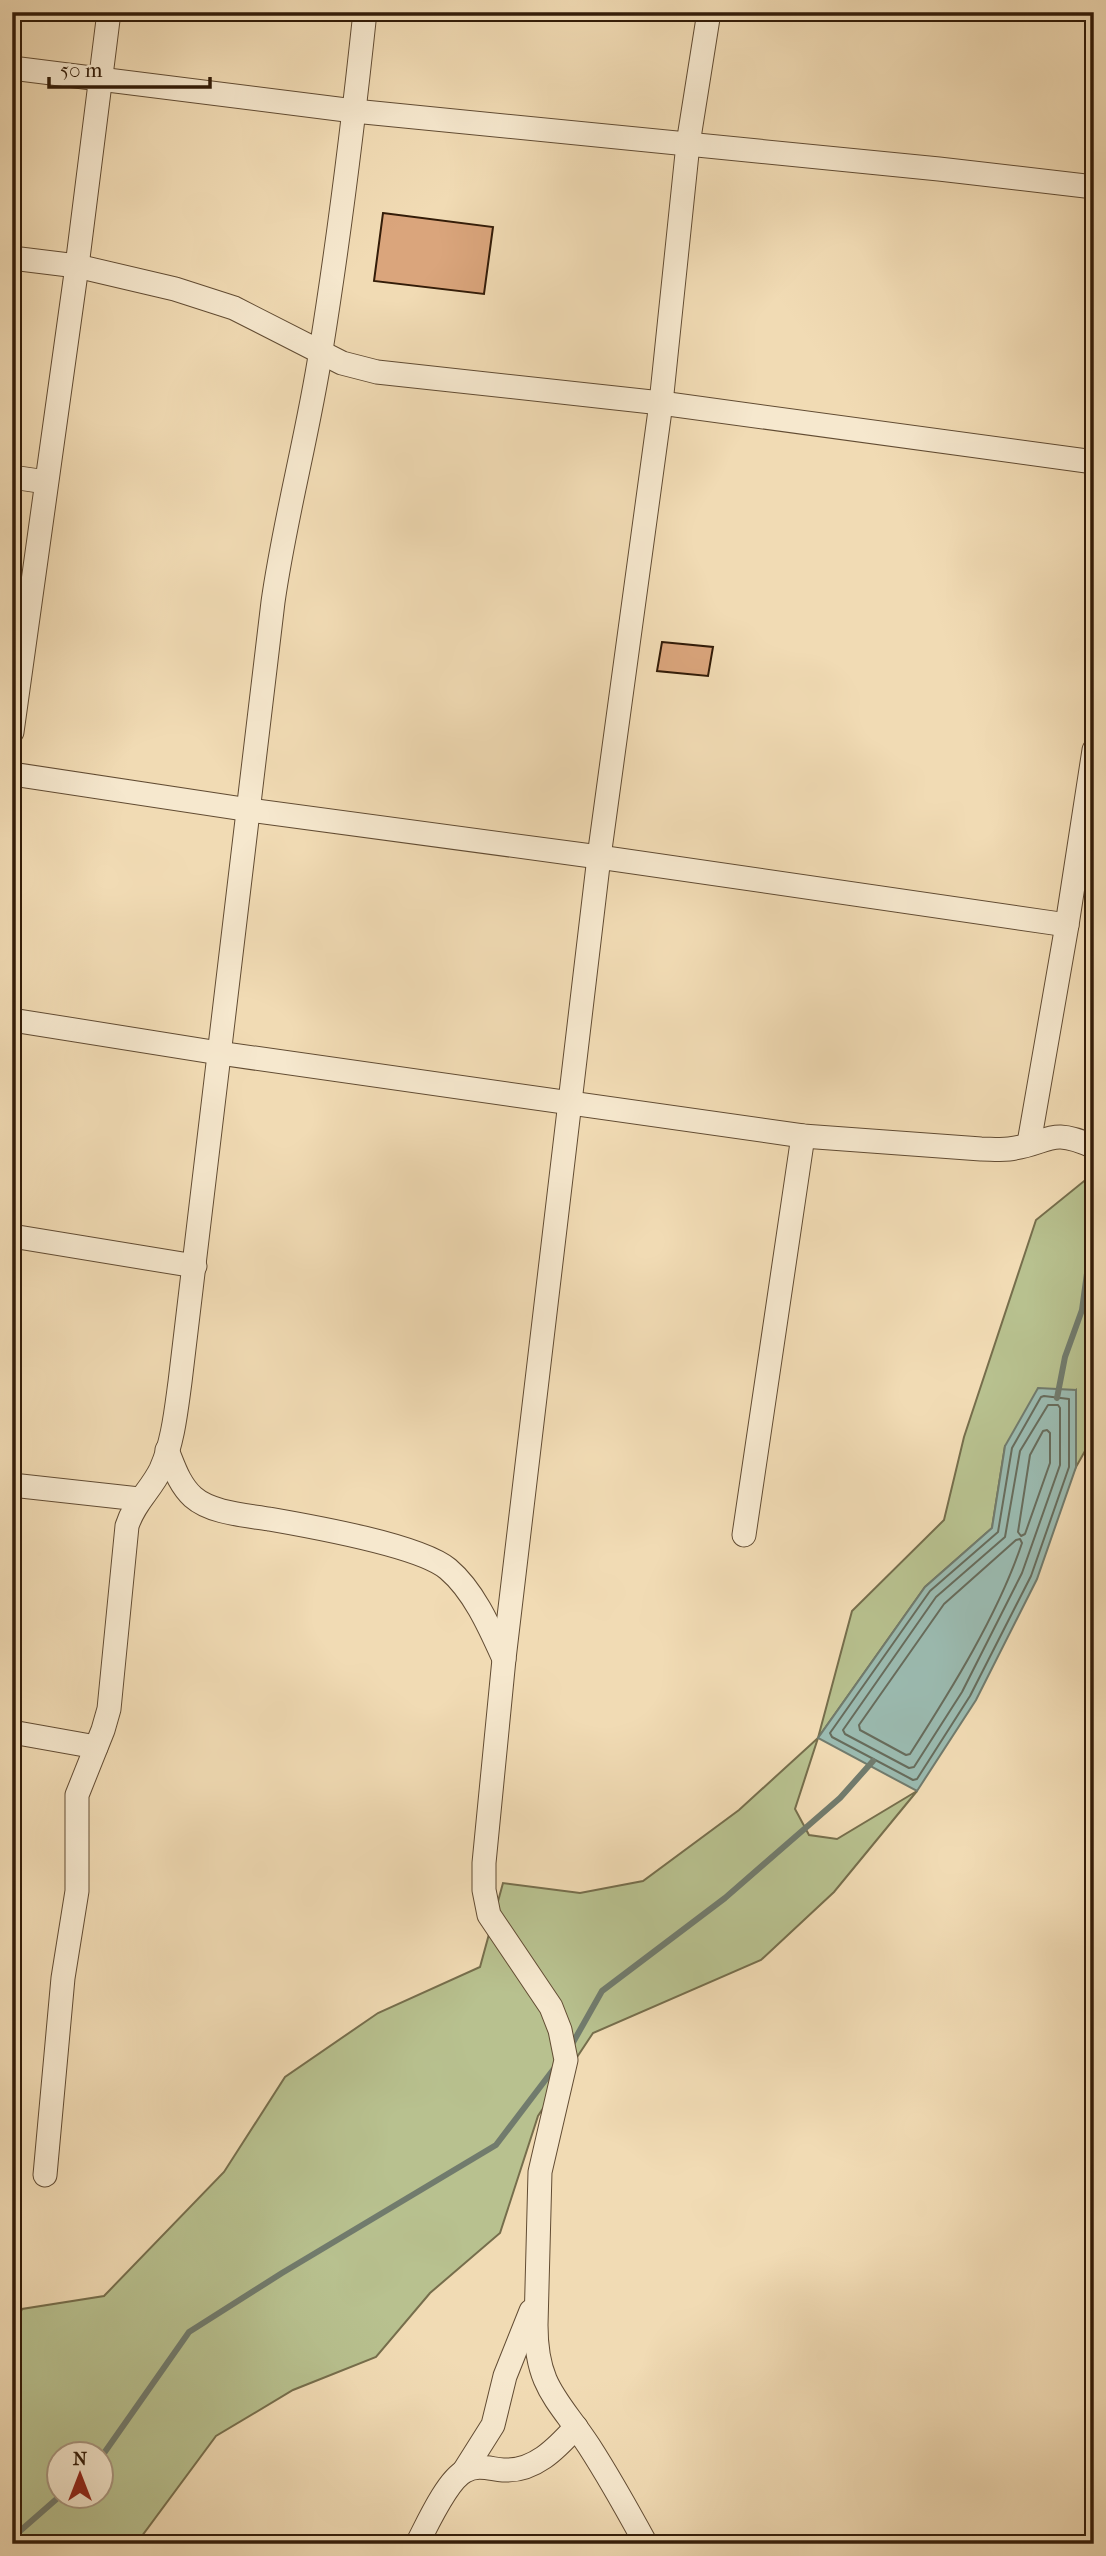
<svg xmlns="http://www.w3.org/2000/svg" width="1106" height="2556" font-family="'IM FELL French Canon',serif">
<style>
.green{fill:#b8c18f;stroke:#766e4c;stroke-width:2;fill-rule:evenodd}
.water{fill:#9bbbb1;stroke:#717b6d;stroke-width:2}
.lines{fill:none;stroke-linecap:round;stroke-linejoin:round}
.shore{stroke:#676c5c;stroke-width:2}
.stream{stroke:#717b6d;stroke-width:6}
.building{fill:#daa57c;stroke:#331c08;stroke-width:2}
.street-casing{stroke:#624c33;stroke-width:25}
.street{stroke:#f6e8ce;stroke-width:23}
</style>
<rect width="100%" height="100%" fill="#f1dbb4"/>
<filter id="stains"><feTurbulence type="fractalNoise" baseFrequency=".00286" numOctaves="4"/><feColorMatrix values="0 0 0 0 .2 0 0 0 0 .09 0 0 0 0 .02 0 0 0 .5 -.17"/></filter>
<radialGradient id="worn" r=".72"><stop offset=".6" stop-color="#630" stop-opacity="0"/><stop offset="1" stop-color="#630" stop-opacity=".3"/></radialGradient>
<path class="green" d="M1094,1173V1435L1076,1467V1390L1005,1446L992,1528L925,1587L818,1738L795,1809L809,1835L837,1839L917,1791L834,1892L761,1960L593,2033L538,2116L500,2233L430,2293L376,2357L293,2390L216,2436L136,2544H12V2331L22,2309L104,2296L224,2172L285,2077L378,2013L480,1967L503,1883L580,1893L643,1881L739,1810L818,1738L852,1611L944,1520L964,1437L1036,1220ZM60,2454H102V2496H60Z"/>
<path class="water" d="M1038,1388L1076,1390V1467L1037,1579L976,1700L917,1791L818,1738L925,1587L992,1528L1005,1446Z"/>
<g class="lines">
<g class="shore">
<path d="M1044,1396L1069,1399V1467L1031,1576L970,1696L917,1779L913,1780L832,1737L830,1733L930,1591L998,1532L1012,1448L1041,1397Z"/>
<path d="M1048,1405H1058L1060,1408V1465L1022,1573L962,1692L914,1767L909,1768L845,1734L843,1730L936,1597L1005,1537L1020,1451Z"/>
<path d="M1047,1430L1050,1433V1463L1025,1534L1021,1536L1018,1532L1030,1455L1043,1431Z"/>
<path d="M1016,1540L1020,1539L1022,1543C998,1615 951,1690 910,1754L906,1755L860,1730L859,1725L944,1604Z"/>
</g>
<g class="stream">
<path d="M1057,1398L1065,1357L1082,1310L1088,1266L1094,1259"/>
<path d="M571,2046L602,1991L725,1898L840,1798L873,1761"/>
<path d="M102,2456L189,2332L282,2273L496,2145L556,2066"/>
<path d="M12,2538L60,2496"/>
</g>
</g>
<g class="building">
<path d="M383,213L493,227L484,294L374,281Z"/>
<path d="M662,642L713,647L708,676L657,671Z"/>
</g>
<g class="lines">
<g class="street-casing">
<g id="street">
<path d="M12,68L354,111L939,169L1094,187"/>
<path d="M12,258L77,266L175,289L234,308L342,363L377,372L661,403L1094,462"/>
<path d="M12,477L46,482"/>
<path d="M12,732L77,266L109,12"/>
<path d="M12,774L250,810L599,857L1067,925"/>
<path d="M12,1020L219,1053L803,1136L981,1149C990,1149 1000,1150 1009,1149C1050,1144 1048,1126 1094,1147"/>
<path d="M1029,1143L1067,925L1094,750"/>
<path d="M12,1236L195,1266"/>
<path d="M167,1450C174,1467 179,1484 193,1497C211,1513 245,1515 269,1519C309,1526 419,1545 448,1569C474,1591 490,1628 504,1659"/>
<path d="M12,1485L139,1499"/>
<path d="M744,1535L803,1136"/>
<path d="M12,1732L96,1747"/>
<path d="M45,2175L63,1978L77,1891V1795L103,1730L109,1709L127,1526C134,1503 151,1490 161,1469C173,1442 176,1411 180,1382L273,602C285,517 308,435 321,350C339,238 353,125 365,12"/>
<path d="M464,2471L493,2425L505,2376L531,2311"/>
<path d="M417,2544C427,2525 447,2480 465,2471C478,2464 490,2469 503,2470C534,2472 556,2449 576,2427"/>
<path d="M646,2544C628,2511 609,2477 589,2446C558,2399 536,2387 536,2325L540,2172L566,2060L560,2030L551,2007L489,1915L484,1890V1863L504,1659L599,857L661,403L688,144L709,12"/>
</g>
</g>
<use href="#street" class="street"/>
</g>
<rect width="1106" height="2556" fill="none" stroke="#f1dbb4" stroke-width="42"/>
<rect x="14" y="14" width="1078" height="2528" fill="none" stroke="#331c08" stroke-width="3.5"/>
<rect x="21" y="21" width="1064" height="2514" fill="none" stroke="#331c08" stroke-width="2"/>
<g transform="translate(80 2475)"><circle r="33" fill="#f6e8ce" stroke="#a8967f" stroke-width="2"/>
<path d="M0-5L12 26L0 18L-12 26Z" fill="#8f2418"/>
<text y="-10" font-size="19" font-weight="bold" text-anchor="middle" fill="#331c08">N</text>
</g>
<path d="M49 77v10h161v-10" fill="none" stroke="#331c08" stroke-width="3.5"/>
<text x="60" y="77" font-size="21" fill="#331c08" stroke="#f6e8ce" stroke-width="5" paint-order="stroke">50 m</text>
<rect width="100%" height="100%" filter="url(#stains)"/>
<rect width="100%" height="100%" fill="url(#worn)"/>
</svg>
